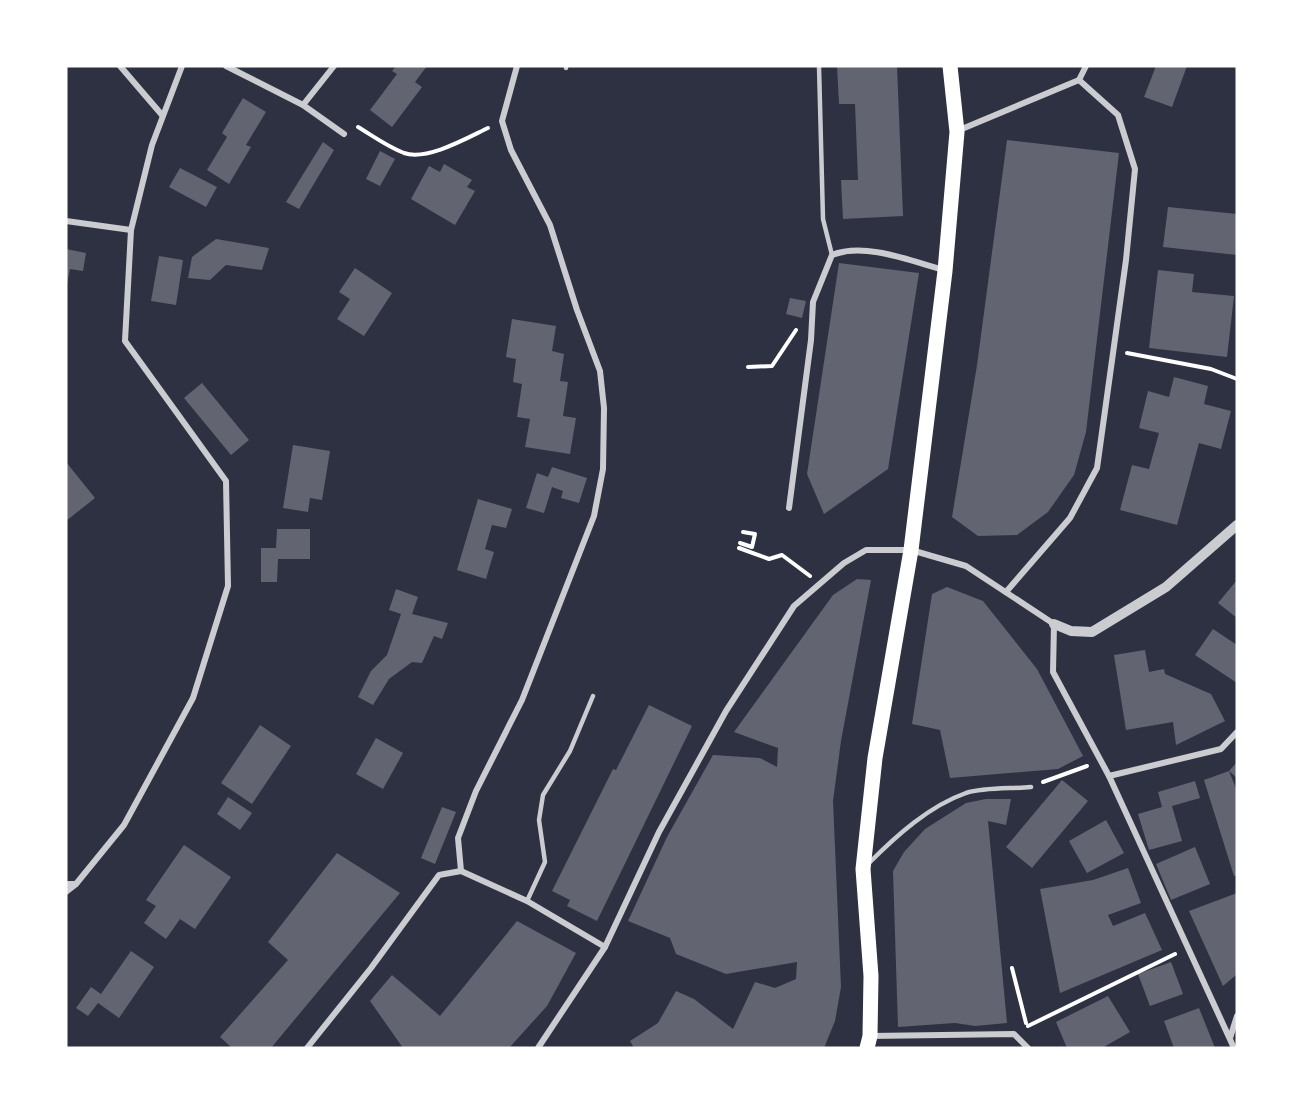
<svg xmlns="http://www.w3.org/2000/svg" width="1303" height="1114" font-family="'Varela Round',sans-serif">
<style>
.building{fill:#626471}
.lines{fill:none;stroke-linecap:round;stroke-linejoin:round}
.path{stroke:#fff;stroke-width:4}
.service{stroke:#caccd0;stroke-width:4.5}
.minor{stroke:#caccd0;stroke-width:6}
.tertiary{stroke:#caccd0;stroke-width:10}
.primary{stroke:#fff;stroke-width:15}
</style>
<rect width="100%" height="100%" fill="#2d3142"/>
<g class="building">
<path d="M396,66H427L415,82L422,87L392,127L370,110L397,74L392,71Z"/>
<path d="M837,66H897L903,216L843,219L841,180H858L855,104H839Z"/>
<path d="M1156,66H1187L1172,107L1144,97Z"/>
<path d="M243,98L266,112L246,145L251,147L229,184L207,170L227,137L222,133Z"/>
<path d="M1007,140L1119,153L1086,432L1074,475L1048,512L1017,535L978,536L952,517L977,365Z"/>
<path d="M323,142L334,150L299,209L286,202Z"/>
<path d="M380,151L395,159L380,186L366,179Z"/>
<path d="M444,164L472,180L467,187L475,191L455,225L411,199L429,166L440,172Z"/>
<path d="M180,168L217,187L206,207L169,187Z"/>
<path d="M1168,207L1237,214V255L1163,247Z"/>
<path d="M216,239L269,248L262,270L226,265L210,280L188,278L192,257Z"/>
<path d="M66,249L86,253L83,271L70,269L67,284Z"/>
<path d="M159,256L183,260L176,305L151,301Z"/>
<path d="M839,263L919,273L888,469L824,514L807,474Z"/>
<path d="M355,268L392,293L364,336L337,319L350,299L339,292Z"/>
<path d="M1158,270L1194,274L1192,292L1234,296L1227,357L1149,348Z"/>
<path d="M790,298L806,301L802,318L786,314Z"/>
<path d="M512,319L556,326L552,351L564,354L560,381L568,382L563,416L576,418L570,454L525,447L530,419L517,417L522,384L513,382L516,359L506,357Z"/>
<path d="M1174,377L1208,386L1204,404L1231,411L1221,449L1199,443L1177,525L1120,510L1132,465L1149,469L1159,433L1139,428L1148,391L1169,397Z"/>
<path d="M202,383L249,440L231,455L184,398Z"/>
<path d="M293,445L330,451L322,500L310,498L308,512L283,508Z"/>
<path d="M66,462L95,498L66,521Z"/>
<path d="M552,467L587,478L579,503L561,498L563,491L552,487L544,513L526,508L537,473L548,477Z"/>
<path d="M478,499L512,509L506,528L492,525L485,549L494,552L486,579L457,570Z"/>
<path d="M277,529H310V559H278L277,582H261V548H276Z"/>
<path d="M857,579L871,580L841,741L833,801L841,987L835,1021L824,1048H634L630,1041L658,1023L676,991L694,999L733,1029L755,982L775,988L796,979L797,962L726,974L676,954L670,938L628,921L667,837L713,755L760,758L777,767L778,748L734,732L833,595Z"/>
<path d="M1237,580V618L1218,603Z"/>
<path d="M947,587L983,601L1037,669L1083,756L1058,769L950,778L940,730L912,724L932,594Z"/>
<path d="M396,589L418,597L412,614L448,623L442,639L434,636L422,663L412,662L389,679L373,705L358,697L371,671L387,655L401,614L389,610Z"/>
<path d="M1213,629L1237,645V683L1195,655Z"/>
<path d="M1145,650L1149,672L1164,669L1165,674L1211,694L1225,721L1176,745L1173,722L1126,730L1114,655Z"/>
<path d="M649,705L692,726L597,921L567,906L570,900L552,891L613,769L616,770Z"/>
<path d="M260,725L291,746L252,804L221,783Z"/>
<path d="M376,738L403,753L383,789L356,774Z"/>
<path d="M1237,762V778L1229,771L1237,791V875L1234,876L1204,780L1229,771Z"/>
<path d="M1062,780L1088,801L1032,868L1006,847Z"/>
<path d="M1195,781L1200,798L1172,806L1182,841L1149,850L1138,814L1162,807L1158,792Z"/>
<path d="M228,797L252,813L240,830L217,814Z"/>
<path d="M986,799H1011L1006,825L988,821L1007,1023L975,1026L955,1023L898,1027L893,871L904,852L925,829L966,803Z"/>
<path d="M442,807L456,812L435,864L421,858Z"/>
<path d="M1106,820L1124,853L1087,873L1069,841Z"/>
<path d="M184,845L231,877L195,929L180,919L166,939L144,923L156,906L146,900Z"/>
<path d="M1195,847L1210,884L1171,900L1156,864Z"/>
<path d="M337,853L400,893L271,1048H232L220,1037L288,960L268,942Z"/>
<path d="M1128,868L1141,903L1108,915L1113,926L1145,913L1162,950L1060,993L1040,889L1093,880Z"/>
<path d="M1237,893V970L1236,975L1223,986L1189,911Z"/>
<path d="M517,921L576,953L547,1006L509,1048H403L370,1001L392,975L440,1016Z"/>
<path d="M131,951L154,967L119,1018L98,1003L88,1016L76,1008L91,987L101,994Z"/>
<path d="M1171,962L1183,994L1150,1006L1138,974Z"/>
<path d="M1108,996L1130,1032L1102,1048H1067L1056,1022Z"/>
<path d="M1199,1008L1215,1048H1174L1164,1021Z"/>
</g>
<g class="lines">
<g class="path">
<path d="M358,127C373,136 388,147 404,153C427,161 467,138 488,128"/>
<path d="M1127,353L1211,369L1237,379"/>
<path d="M748,367L772,366L796,330"/>
<path d="M740,543L752,547L755,534L743,532"/>
<path d="M739,548L769,559L782,555L810,576"/>
<path d="M1043,782L1087,766"/>
<path d="M1012,968L1026,1023"/>
<path d="M1028,1026L1175,954"/>
</g>
<g class="service">
<path d="M566,66V68"/>
<path d="M819,66L823,219L832,255"/>
<path d="M869,863C896,836 929,806 966,793C985,787 1011,789 1031,787"/>
<path d="M527,901L545,862L539,820L543,795L570,751L593,696"/>
</g>
<g class="minor">
<path d="M120,66L162,115"/>
<path d="M226,66L303,105L344,134"/>
<path d="M303,105L334,66"/>
<path d="M957,131L1079,80L1086,66"/>
<path d="M66,221L131,230"/>
<path d="M789,508L811,340L813,302L832,255C865,242 911,261 944,270"/>
<path d="M1006,592L1070,518L1097,468L1126,260L1135,169L1118,115L1079,80"/>
<path d="M1109,776L1221,749L1237,732"/>
<path d="M461,871L458,838L476,791L522,700L594,516L603,469L604,408L600,371L577,310L550,225L511,150L502,121L517,66"/>
<path d="M66,884H76L124,825L193,698L228,586L226,481L125,341L131,230L152,145L182,66"/>
<path d="M66,892L75,885"/>
<path d="M870,1036L1014,1034L1028,1048"/>
<path d="M1230,1038L1237,1016"/>
<path d="M307,1048L371,968L439,875L461,871L527,901L605,947"/>
<path d="M538,1048L605,947L659,832L726,711L794,606L844,563L866,550H911L966,566L1054,624L1053,672L1109,776L1234,1048"/>
</g>
<path class="tertiary" d="M1054,624L1071,631L1092,632L1166,587L1237,525"/>
<path class="primary" d="M867,1048L870,1036L871,976L863,869L875,758L911,550L945,271L957,132L950,66"/>
</g>
<rect width="1303" height="1114" fill="none" stroke="#ffffff" stroke-width="135"/>
</svg>
